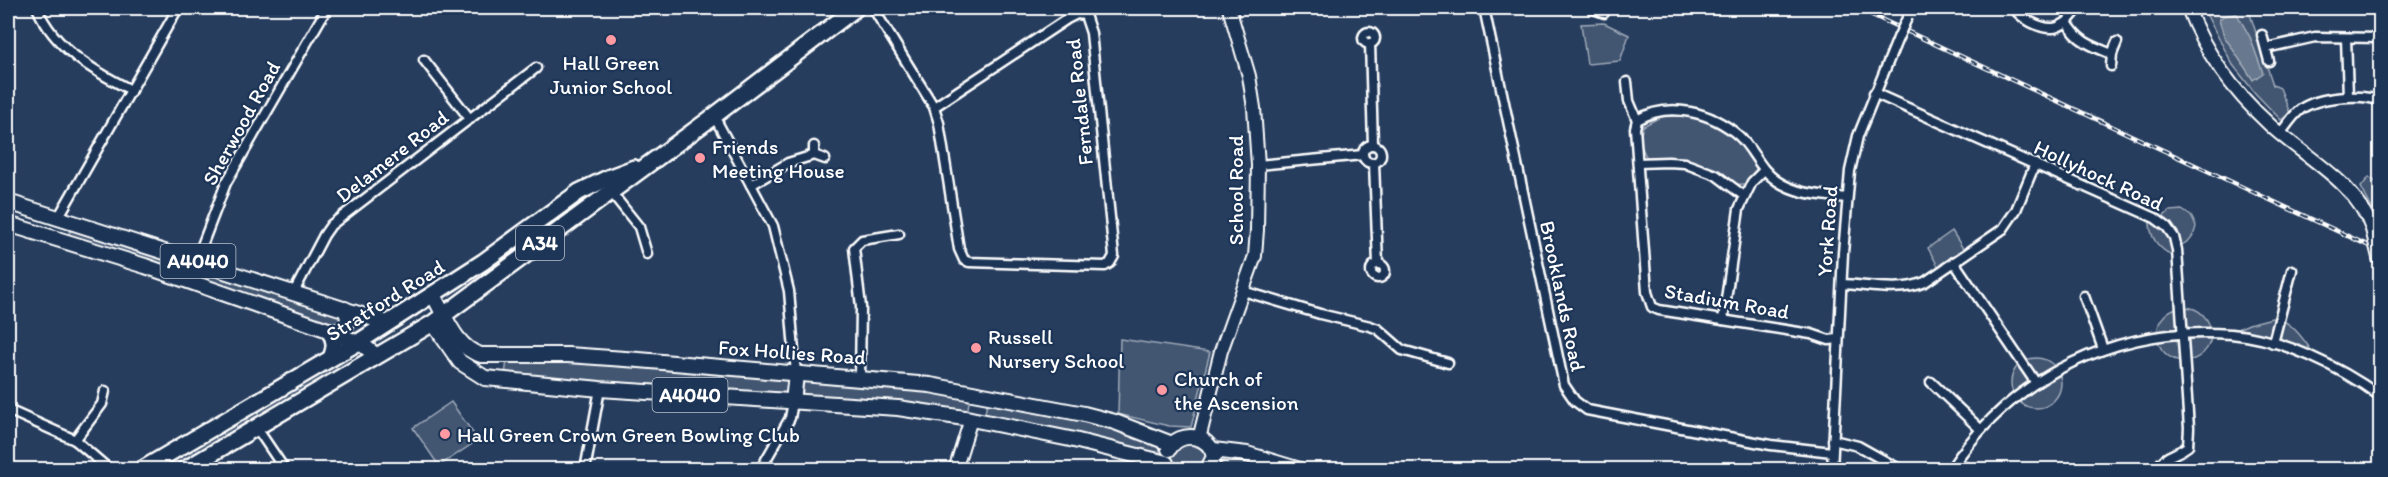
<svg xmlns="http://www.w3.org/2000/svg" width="2388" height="477" font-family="Itim,sans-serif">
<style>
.green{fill:#425672;stroke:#a0aab8;stroke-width:1.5}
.water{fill:#67788e;stroke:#a4aebb;stroke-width:1.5}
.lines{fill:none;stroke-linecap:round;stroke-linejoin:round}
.street-casing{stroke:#fff;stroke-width:13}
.secondary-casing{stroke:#fff;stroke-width:16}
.primary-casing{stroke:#fff;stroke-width:18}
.highway-casing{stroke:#fff;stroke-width:20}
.street{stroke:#1d3557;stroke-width:8}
.secondary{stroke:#1d3557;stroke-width:12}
.primary{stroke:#1d3557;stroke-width:14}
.highway{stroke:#1d3557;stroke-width:15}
.rail-casing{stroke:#fff;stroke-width:4.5}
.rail{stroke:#1d3557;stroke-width:2;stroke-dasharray:7;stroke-linecap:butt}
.street-bridge-casing{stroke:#fff;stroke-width:13;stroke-linecap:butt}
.secondary-bridge-casing{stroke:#fff;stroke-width:16;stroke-linecap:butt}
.street-bridge{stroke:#1d3557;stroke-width:8}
.secondary-bridge{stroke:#1d3557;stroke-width:12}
.poi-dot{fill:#ff9aa2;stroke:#1d3557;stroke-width:2}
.labels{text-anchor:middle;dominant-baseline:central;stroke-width:4.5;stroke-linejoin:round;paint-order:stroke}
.shield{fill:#1d3557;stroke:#bbc2cd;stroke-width:1.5}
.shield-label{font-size:20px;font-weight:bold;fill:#fff}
.poi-label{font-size:21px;fill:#fff;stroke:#1d3557;text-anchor:start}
.street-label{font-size:21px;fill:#fff;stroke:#1d3557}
</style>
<rect width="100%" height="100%" fill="#263d5e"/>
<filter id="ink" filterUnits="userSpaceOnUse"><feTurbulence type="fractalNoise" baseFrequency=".0167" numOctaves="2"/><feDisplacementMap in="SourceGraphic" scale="12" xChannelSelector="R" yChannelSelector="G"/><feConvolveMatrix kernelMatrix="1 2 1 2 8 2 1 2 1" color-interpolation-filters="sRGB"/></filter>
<g filter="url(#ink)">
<g class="green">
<path d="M2226,8H2248L2273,85L2280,88L2290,113L2281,120L2255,93L2233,65L2205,12Z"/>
<path d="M1604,23L1629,35L1620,61L1587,64L1581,24Z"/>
<path d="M1662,116C1673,116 1685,115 1696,118C1721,123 1746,145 1757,168L1747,183C1736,188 1727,178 1717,173C1694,161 1672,156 1647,158C1640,147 1639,137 1643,126Z"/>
<path d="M2369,177L2380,185V230L2377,218L2361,187Z"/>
<path d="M2182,210L2191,216L2196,226C2194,238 2188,243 2176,247L2178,259C2158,249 2148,238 2150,215L2159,220L2170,211Z"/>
<path d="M77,229L339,313L342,317L340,327L71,240L69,232Z"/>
<path d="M1952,231L1964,250L1939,268L1928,248Z"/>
<circle cx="2184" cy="334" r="27"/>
<path d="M2272,318C2292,318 2307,345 2318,360L2273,343L2226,334L2249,324Z"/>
<path d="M1120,339L1210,352L1191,427L1169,426L1118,414Z"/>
<path d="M348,355L354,363L227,438L224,437L222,433L223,427Z"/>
<circle cx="2036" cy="383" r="25"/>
<path d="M507,361L573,362L790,379L788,396L505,375Z"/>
<path d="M804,380L879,385L970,397L967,414L802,397Z"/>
<path d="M988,401C1047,411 1104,425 1161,444L1159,453L984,416Z"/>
<path d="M451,402L478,440L439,466L413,428Z"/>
<path d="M212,434L217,439L219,446L178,469L151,470Z"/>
<path d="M1189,443L1202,445L1209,460L1198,470L1177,469L1169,462L1170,453L1176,448Z"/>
<path d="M1226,458L1283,469H1224L1221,464Z"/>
</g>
<path class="water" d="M2237,14L2250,37L2263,73L2253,80L2224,36L2219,20L2223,16Z"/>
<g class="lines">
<g class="street-casing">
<g id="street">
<path d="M37,8C55,49 92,70 131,90"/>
<path d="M873,8L934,107L939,123L959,249L964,260L969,262L1105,266L1110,263L1114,256L1091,33L1085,15L1077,14L1067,19L934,107"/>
<path d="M1484,8L1564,385L1575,401L1587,410L1771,445L1832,452"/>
<path d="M1591,8L1604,13"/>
<path d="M2014,8C2020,18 2040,29 2053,28C2058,28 2063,24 2067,22"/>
<path d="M2079,8L2067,22C2078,42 2092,46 2112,54"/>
<path d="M1715,9L1716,8"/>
<circle cx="1369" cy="38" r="6"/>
<path d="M2262,35L2269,61"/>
<path d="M2346,38L2348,96"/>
<path d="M1370,43L1373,145"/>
<path d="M2266,48L2315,37L2380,38"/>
<path d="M424,60L470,119"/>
<path d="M2111,66L2112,54L2117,42"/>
<path d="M1627,82L1629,101L1637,120"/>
<path d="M1874,93L2155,218L2167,227L2174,237L2177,250L2189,428L2188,446C2174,457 2167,452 2156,470"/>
<path d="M714,116L773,226L789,291L796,374"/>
<path d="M2280,134C2286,126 2293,115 2301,109C2318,97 2362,93 2380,101"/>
<circle cx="1372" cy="154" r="9"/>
<path d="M814,146V155L825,159"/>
<path d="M1374,163L1378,264"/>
<path d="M1638,163L1668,162L1685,163"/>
<path d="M1258,165L1363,155"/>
<path d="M1689,165L1716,175L1744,196"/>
<path d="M751,185L788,163L814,155"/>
<path d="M611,192L639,227L647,254"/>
<path d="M58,218L178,8"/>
<path d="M196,261L226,183L327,8"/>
<path d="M1954,262L2036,383"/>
<circle cx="1378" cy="271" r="7"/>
<path d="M1842,284C1868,285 1900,293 1925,282L2003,229L2016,210L2035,164"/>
<path d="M1243,291L1320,314L1370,326L1378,329L1402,350L1448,363"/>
<path d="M294,292L324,235L331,225L536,68"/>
<path d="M2084,296L2103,349"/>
<path d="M1723,320L1739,209L1752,182L1764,170"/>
<path d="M1838,339L1829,340L1811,334L1659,310L1652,307L1647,292L1635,128L1637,120C1669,101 1712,112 1739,136C1753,149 1760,170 1777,181C1798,195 1822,195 1847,198"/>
<path d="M2273,343L2292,270"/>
<path d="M860,378L861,307L854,248L862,240L899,234"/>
<path d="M1931,382L1980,429"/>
<path d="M8,410L75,440L110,470"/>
<path d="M256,427L285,470"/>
<path d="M75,440L102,404L105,391"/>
<path d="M1833,440L1858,446L1901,470"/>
<path d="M1956,462L1968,470"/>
<path d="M585,470L600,389"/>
<path d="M760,470L790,418L793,402"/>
<path d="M1832,470L1843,253L1850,171L1858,136L1898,38"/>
<path d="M1950,470C2012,375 2118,325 2231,334C2281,338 2340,367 2380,396"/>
</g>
</g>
<g class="secondary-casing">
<g id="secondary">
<path d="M2188,8C2205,54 2235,93 2271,126C2306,158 2356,182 2372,229"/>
<path d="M1199,439L1221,351L1255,256L1257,230L1258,165L1254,108L1249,76L1229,8"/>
<path d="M955,470L971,419"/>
</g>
</g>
<g class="primary-casing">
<g id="primary">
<path d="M8,202L387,323"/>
<path d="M8,224L145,266L334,332L364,346L377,356"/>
<path d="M433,295C445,315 456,349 481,355H568L639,360L930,385L1084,414L1115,422L1172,444"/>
<path d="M433,323L460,362L485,378L600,389L898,408L971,419L1070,439L1166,463"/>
<path d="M334,332L345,329C348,321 349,317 345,309"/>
<path d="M793,402L796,374"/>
<path d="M1169,449C1180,430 1210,434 1214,457L1207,470"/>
<path d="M1213,450L1247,454L1300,470"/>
</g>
</g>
<g class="highway-casing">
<g id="highway">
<path d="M329,331C336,340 335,348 331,358"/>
<path d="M141,470L357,343L483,262L579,192L610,177L634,168"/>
<path d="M184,470L433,323L714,116L856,8"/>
</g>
</g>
<use href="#street" class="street"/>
<use href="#secondary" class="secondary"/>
<use href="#primary" class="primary"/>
<use href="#highway" class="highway"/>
<g class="rail-casing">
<path id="rail" d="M1857,8L2380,251"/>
</g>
<use href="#rail" class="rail"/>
<g class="street-bridge-casing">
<path id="street-bridge" d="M1898,38L1908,16"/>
</g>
<g class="secondary-bridge-casing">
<path id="secondary-bridge" d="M2372,229L2380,262"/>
</g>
<use href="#street-bridge" class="street-bridge"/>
<use href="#secondary-bridge" class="secondary-bridge"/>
</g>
</g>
<g class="poi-dot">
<circle cx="611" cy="40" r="6"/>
<circle cx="700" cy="158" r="6"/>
<circle cx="976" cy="348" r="6"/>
<circle cx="1162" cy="390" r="6"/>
<circle cx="445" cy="434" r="6"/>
</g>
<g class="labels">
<g class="shield">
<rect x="516" y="226" width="48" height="34" rx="4.5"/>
<rect x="160.5" y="244" width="75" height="34" rx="4.5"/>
<rect x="652.5" y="378" width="75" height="34" rx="4.5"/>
</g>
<g class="shield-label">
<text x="540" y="243">A34</text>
<text x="198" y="261">A4040</text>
<text x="690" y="395">A4040</text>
</g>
<g class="poi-label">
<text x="611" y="62" text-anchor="middle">Hall Green<tspan x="611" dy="24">Junior School</tspan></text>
<text x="712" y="146">Friends<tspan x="712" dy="24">Meeting House</tspan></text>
<text x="988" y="336">Russell<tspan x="988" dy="24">Nursery School</tspan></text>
<text x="1174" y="378">Church of<tspan x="1174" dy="24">the Ascension</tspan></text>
<text x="457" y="434">Hall Green Crown Green Bowling Club</text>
</g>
<g class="street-label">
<text transform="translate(1079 102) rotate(-96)">Ferndale Road</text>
<text transform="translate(241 123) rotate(-61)">Sherwood Road</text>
<text transform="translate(392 156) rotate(-38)">Delamere Road</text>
<text transform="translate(2099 175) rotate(25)">Hollyhock Road</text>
<text transform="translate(1235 190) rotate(-90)">School Road</text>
<text transform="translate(1827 231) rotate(-86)">York Road</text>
<text transform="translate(1563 296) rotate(78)">Brooklands Road</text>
<text transform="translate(385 300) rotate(-32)">Stratford Road</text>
<text transform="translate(1727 301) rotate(10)">Stadium Road</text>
<text transform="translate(792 352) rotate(4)">Fox Hollies Road</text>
</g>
</g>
<rect width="2388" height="477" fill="none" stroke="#1d3557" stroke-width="30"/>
<rect x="15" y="15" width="2358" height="447" fill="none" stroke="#fff" stroke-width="2" filter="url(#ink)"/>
</svg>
